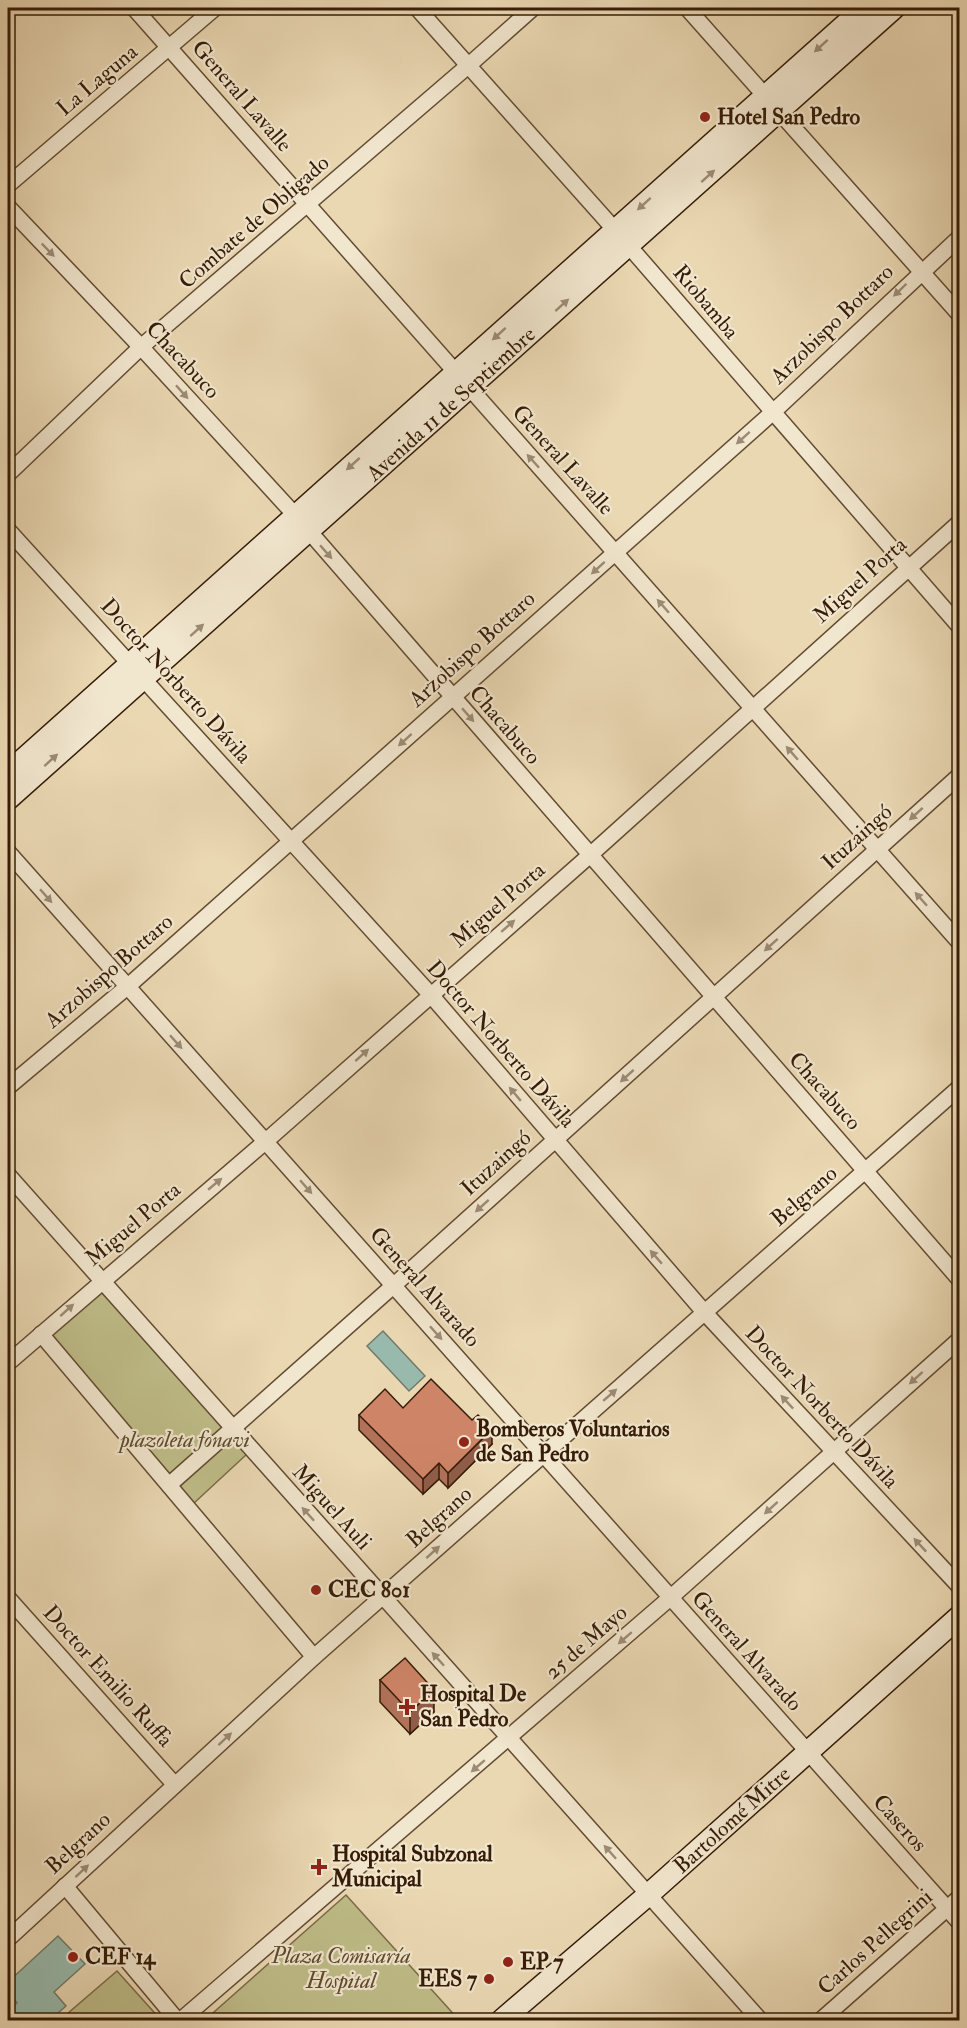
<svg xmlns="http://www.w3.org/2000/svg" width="967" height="2028" font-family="'IM FELL Double Pica',serif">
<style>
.green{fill:#bebc88;stroke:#7a6c48;stroke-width:1.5}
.water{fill:#98baad;stroke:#717b6b;stroke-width:1.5}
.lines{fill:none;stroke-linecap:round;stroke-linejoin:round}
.minor-casing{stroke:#634b32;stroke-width:18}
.secondary-casing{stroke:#361c07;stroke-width:24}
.minor{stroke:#f1e6ce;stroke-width:15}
.secondary{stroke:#f1e6ce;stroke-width:21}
.wall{fill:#b17259;stroke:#361c07;stroke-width:1.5}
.shaded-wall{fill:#905c48;stroke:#361c07;stroke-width:1.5}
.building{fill:#ce8467;stroke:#361c07;stroke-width:1.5}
.oneway{fill:#9d8b74}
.poi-dot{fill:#8f2418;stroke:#f1e6ce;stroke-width:2}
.labels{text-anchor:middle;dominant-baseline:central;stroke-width:4.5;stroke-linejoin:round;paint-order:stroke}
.street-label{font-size:22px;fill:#361c07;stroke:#f1e6ce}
.poi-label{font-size:22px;font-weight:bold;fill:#361c07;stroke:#f1e6ce;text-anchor:start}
.park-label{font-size:22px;font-style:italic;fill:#5f4c2e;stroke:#f1e6ce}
</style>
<rect width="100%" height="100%" fill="#ead8b3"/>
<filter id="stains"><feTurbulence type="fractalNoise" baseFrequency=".00333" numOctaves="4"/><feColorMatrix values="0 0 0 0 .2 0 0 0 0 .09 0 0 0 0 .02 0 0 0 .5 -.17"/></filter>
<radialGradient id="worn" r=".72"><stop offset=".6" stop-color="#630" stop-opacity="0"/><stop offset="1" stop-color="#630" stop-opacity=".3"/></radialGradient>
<g class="green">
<path d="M95,1285L247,1454L193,1504L47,1336Z"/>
<path d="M346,1895L459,2020H205Z"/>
<path d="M117,1971L161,2020H60Z"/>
</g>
<g class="water">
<path d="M383,1331L425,1376L409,1391L367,1346Z"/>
<path d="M58,1936L85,1964L54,1992L66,2006L50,2020H23L11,2008L17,2003L8,1992V1982Z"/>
</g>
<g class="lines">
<g class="minor-casing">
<g id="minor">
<path d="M134,8L960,943"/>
<path d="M417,8L615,230L960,627"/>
<path d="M687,8L960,315"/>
<path d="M8,185L215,8"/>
<path d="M8,207L141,347L295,515L960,1280"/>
<path d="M8,474L141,347L469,65L533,8"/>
<path d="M8,530L430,994L705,1313L960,1587"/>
<path d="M8,852L960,1923"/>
<path d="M8,1087L127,987L772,413L960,237"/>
<path d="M8,1175L760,2020"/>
<path d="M41,1334L314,1657"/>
<path d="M8,1363L266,1141L589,856L960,522"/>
<path d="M169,1485L393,1286L960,775"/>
<path d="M8,1598L175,1785"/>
<path d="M65,1886L177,2020"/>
<path d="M8,1939L314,1657L960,1087"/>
<path d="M181,2020L670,1598L960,1339"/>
<path d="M821,2020L960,1897"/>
</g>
</g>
<g class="secondary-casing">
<g id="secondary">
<path d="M8,773L864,8"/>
<path d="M8,799L894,8"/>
<path d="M502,2020L648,1895L960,1616"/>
</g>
</g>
<use href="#minor" class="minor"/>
<use href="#secondary" class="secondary"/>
</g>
<g class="wall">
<path d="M403,1408L492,1444L448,1488L439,1479L423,1494L359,1430V1415Z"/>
<path d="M380,1680L434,1712L410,1734L380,1702Z"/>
</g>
<g class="shaded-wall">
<path d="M492,1429V1444L448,1488V1473Z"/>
<path d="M439,1463V1479L423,1494V1479Z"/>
<path d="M434,1690V1712L410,1734V1712Z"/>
</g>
<g class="building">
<path d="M431,1379L472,1420L478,1415L492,1429L448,1473L439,1463L423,1479L359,1415L385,1389L403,1408Z"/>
<path d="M405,1658L434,1690L410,1712L380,1680Z"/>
</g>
<defs><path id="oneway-solid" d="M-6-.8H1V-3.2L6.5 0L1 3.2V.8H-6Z" transform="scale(1.5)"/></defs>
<g class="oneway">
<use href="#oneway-solid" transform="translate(821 46) rotate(138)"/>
<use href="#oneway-solid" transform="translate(708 176) rotate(-42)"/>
<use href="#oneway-solid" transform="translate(644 204) rotate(138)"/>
<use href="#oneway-solid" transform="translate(48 250) rotate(46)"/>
<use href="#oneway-solid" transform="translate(900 290) rotate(136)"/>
<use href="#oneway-solid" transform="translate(562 305) rotate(-42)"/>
<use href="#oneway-solid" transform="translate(499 334) rotate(138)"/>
<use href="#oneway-solid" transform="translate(182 392) rotate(48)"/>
<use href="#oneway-solid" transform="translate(743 438) rotate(138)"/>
<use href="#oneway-solid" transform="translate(533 461) rotate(-132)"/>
<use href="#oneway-solid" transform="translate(353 464) rotate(138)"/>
<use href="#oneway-solid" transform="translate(326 552) rotate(49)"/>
<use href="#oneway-solid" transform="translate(598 568) rotate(138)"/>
<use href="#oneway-solid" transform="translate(663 606) rotate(-131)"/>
<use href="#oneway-solid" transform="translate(197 630) rotate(-42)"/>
<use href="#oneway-solid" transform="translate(468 715) rotate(49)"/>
<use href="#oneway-solid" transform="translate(405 740) rotate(138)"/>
<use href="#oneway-solid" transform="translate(792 753) rotate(-131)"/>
<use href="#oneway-solid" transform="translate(51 760) rotate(-42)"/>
<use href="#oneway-solid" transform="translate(916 814) rotate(138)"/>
<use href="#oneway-solid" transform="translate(46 896) rotate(49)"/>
<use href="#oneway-solid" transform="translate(921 899) rotate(-132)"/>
<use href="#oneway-solid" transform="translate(508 926) rotate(-41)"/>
<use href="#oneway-solid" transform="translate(771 945) rotate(138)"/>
<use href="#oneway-solid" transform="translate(176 1042) rotate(48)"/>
<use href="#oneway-solid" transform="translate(362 1055) rotate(-42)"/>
<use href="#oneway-solid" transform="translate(627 1076) rotate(138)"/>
<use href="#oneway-solid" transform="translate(515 1094) rotate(-130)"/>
<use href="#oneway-solid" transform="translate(215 1184) rotate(-40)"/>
<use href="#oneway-solid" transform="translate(306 1187) rotate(49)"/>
<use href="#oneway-solid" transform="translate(482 1206) rotate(138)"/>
<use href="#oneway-solid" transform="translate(656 1257) rotate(-131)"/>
<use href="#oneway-solid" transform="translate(67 1310) rotate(-42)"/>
<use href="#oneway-solid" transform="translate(436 1333) rotate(48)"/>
<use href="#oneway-solid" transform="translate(916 1378) rotate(138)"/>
<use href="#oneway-solid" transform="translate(610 1395) rotate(-41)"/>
<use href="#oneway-solid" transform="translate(787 1402) rotate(-133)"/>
<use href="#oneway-solid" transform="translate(771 1508) rotate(138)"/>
<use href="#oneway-solid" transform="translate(308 1514) rotate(-132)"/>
<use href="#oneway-solid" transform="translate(920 1545) rotate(-133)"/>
<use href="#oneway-solid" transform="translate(433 1552) rotate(-42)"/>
<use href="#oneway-solid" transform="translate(625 1638) rotate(139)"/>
<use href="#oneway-solid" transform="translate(438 1659) rotate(-132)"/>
<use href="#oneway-solid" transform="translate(225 1739) rotate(-43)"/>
<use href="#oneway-solid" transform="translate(478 1766) rotate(139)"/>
<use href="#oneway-solid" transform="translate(610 1852) rotate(-132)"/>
<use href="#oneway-solid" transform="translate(82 1871) rotate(-43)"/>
</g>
<g class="poi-dot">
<circle cx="705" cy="117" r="6"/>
<circle cx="464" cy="1442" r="6"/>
<circle cx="316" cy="1590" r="6"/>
<path d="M404 1698h6v6h6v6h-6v6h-6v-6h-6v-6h6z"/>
<path d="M316 1858h6v6h6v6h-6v6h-6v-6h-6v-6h6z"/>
<circle cx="73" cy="1957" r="6"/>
<circle cx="508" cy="1962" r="6"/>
<circle cx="489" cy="1979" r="6"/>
</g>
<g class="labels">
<g class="street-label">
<text transform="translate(97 80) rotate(-40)">La Laguna</text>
<text transform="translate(242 96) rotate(49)">General Lavalle</text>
<text transform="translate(254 222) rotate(-41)">Combate de Obligado</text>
<text transform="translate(706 302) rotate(50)">Riobamba</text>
<text transform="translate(832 324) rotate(-44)">Arzobispo Bottaro</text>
<text transform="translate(183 360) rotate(47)">Chacabuco</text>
<text transform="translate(451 404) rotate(-42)">Avenida 11 de Septiembre</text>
<text transform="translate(563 460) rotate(48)">General Lavalle</text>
<text transform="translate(860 580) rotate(-42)">Miguel Porta</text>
<text transform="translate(472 649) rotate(-42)">Arzobispo Bottaro</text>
<text transform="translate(176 681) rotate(48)">Doctor Norberto Dávila</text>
<text transform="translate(505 725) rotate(49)">Chacabuco</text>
<text transform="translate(857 837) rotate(-42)">Ituzaingó</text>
<text transform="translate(498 905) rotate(-41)">Miguel Porta</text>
<text transform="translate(109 971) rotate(-41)">Arzobispo Bottaro</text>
<text transform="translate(501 1044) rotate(49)">Doctor Norberto Dávila</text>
<text transform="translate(825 1091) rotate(48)">Chacabuco</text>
<text transform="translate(496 1163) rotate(-42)">Ituzaingó</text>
<text transform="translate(804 1196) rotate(-41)">Belgrano</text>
<text transform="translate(133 1224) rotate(-40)">Miguel Porta</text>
<text transform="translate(425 1287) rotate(48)">General Alvarado</text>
<text transform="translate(822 1407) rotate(47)">Doctor Norberto Dávila</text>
<text transform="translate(332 1507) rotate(48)">Miguel Auli</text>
<text transform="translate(439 1517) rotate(-42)">Belgrano</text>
<text transform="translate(586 1642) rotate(-41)">25 de Mayo</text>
<text transform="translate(747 1651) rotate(48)">General Alvarado</text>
<text transform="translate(108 1676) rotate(48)">Doctor Emilio Ruffa</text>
<text transform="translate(732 1820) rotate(-42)">Bartolomé Mitre</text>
<text transform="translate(900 1823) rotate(48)">Caseros</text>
<text transform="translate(78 1843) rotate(-43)">Belgrano</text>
<text transform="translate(875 1942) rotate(-42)">Carlos Pellegrini</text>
</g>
<g class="poi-label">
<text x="717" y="117">Hotel San Pedro</text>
<text x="476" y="1429">Bomberos Voluntarios<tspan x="476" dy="25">de San Pedro</tspan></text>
<text x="328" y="1590">CEC 801</text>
<text x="420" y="1694">Hospital De<tspan x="420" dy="25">San Pedro</tspan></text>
<text x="332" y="1854">Hospital Subzonal<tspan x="332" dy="25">Municipal</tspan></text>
<text x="85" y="1957">CEF 14</text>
<text x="520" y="1962">EP 7</text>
<text x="477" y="1979" text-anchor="end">EES 7</text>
</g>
<g class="park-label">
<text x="185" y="1440">plazoleta fonavi</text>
<text x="341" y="1956">Plaza Comisaría<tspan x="341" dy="25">Hospital</tspan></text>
</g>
</g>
<rect width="967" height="2028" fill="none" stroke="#ead8b3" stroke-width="30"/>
<rect x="9" y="9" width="949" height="2010" fill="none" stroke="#361c07" stroke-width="3"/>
<rect x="15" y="15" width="937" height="1998" fill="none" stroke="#361c07" stroke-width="1.5"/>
<rect width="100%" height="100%" filter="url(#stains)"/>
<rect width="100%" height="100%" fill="url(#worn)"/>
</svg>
